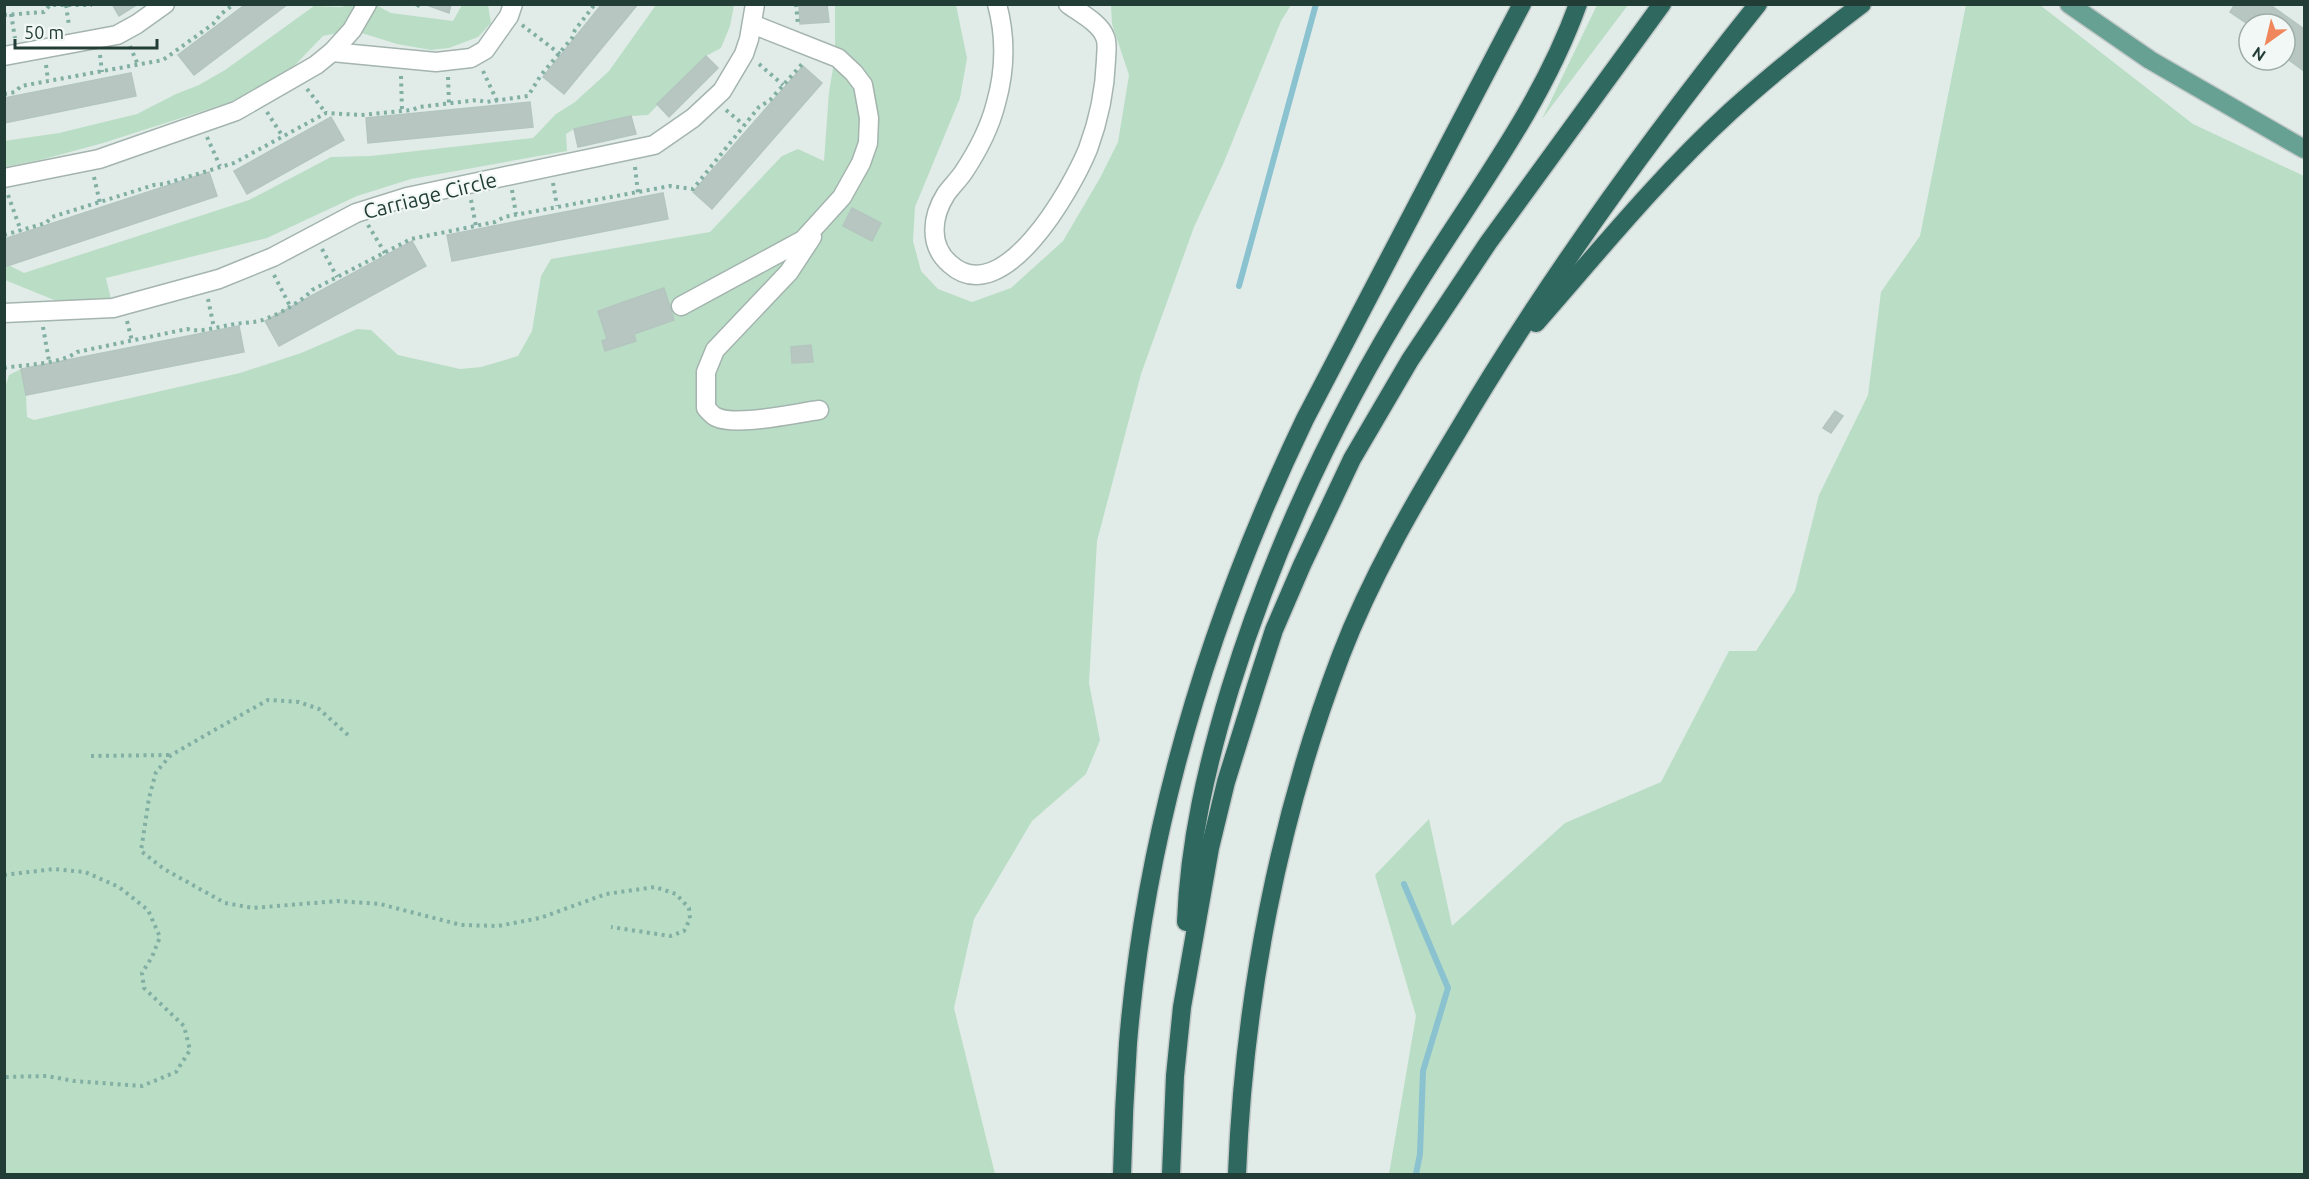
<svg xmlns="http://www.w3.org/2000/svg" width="2309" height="1179" font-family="Ubuntu,sans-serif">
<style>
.green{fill:#baddc5;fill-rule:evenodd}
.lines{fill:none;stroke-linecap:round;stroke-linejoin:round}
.stream{stroke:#8ac2d0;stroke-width:6}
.building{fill:#b7c6c1;stroke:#b4c5bf;stroke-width:1.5}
.minor-casing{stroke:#a4b4af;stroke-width:21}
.major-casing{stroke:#c1c8c7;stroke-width:21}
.highway-casing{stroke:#c1c8c7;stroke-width:21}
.path{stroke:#82afa3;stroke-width:4;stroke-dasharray:3 4.5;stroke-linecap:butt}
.minor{stroke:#fff;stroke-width:18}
.major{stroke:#66a194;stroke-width:18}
.highway{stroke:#2e685f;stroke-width:18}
.labels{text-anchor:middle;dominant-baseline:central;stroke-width:4.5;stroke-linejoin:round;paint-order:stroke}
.street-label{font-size:21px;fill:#223c36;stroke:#f2f8f5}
</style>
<rect width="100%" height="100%" fill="#e1ece8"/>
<g class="green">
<path d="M351,5H376L391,13L453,21L462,5H488L491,23L478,37L449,48L431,50L397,44L352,30L323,36L295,65L263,87L228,103L103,143L44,159L5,167L4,141L59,133L137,114L176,94L199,85L225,70L314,6L340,7Z"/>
<path d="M656,5H734L730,26L721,48L706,56L648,115L631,116L574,129L566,134L567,151L411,179L357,196L267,238L106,278L113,308L64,304L5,280L4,263L24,273L249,200L331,157L371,156L533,138L556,114L575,102L609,71Z"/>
<path d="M835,5H956L967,58L960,98L915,207L913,241L921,271L938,289L972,302L1011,288L1063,241L1100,178L1118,142L1129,75L1112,24L1111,5H1291L1281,21L1224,162L1194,227L1141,374L1097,541L1089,683L1100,740L1086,774L1032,821L974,919L954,1008L995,1174H5L4,391L9,375L21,369L26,395L27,417L34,420L240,373L301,353L357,329L371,330L398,355L460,369L481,367L518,356L532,331L541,276L551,259L710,232L782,156L798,149L824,161L829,92L835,57ZM664,289L674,320L634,334L636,341L605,351L602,341L607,339L598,310Z"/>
<path d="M1597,5H1628L1542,119Z"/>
<path d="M1966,5H2040L2193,124L2304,176V1174H1389L1416,1016L1375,875L1429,819L1452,926L1565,823L1661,782L1729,651H1756L1795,591L1819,495L1868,395L1881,292L1920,236Z"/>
</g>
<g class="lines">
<g class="stream">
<path d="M1239,286L1316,4"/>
<path d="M1404,884L1448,988L1423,1071L1420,1154L1416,1174"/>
</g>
</g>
<g class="building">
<path d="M112,4H138L119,16Z"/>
<path d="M246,4H288L194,75L178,55Z"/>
<path d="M424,4H451L449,13Z"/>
<path d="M602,4H638L564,94L543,77Z"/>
<path d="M799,4H827L829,22L800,24Z"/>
<path d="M2235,4H2269L2304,29V71L2285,57V24H2249V33L2245,31L2249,25L2230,12Z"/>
<path d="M706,56L718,68L669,117L657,104Z"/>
<path d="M803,66L822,83L712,209L693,192Z"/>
<path d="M131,73L136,96L4,123V98Z"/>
<path d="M530,102L533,127L368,143L366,118Z"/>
<path d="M631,116L636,134L578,147L574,129Z"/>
<path d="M331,117L344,140L247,194L234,171Z"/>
<path d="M209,172L217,196L7,266L4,259V239Z"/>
<path d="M663,193L668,219L452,261L447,235Z"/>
<path d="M852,208L881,223L872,241L843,226Z"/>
<path d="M412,241L426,266L279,346L265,321Z"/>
<path d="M664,288L674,320L634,334L636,341L605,351L602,341L607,339L598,311Z"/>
<path d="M239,326L244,352L26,395L21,369Z"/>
<path d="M811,345L813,362L792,363L791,347Z"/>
<path d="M1835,411L1843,416L1831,433L1823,428Z"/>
</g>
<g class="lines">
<g class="minor-casing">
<g id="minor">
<path d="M997,4C1006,37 1005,71 996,103C990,127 977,152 963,173C958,180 951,187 946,194C932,216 928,245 950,264C1003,312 1072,188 1088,149C1098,122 1105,89 1106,60C1106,54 1108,43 1105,37C1100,23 1080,13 1068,4"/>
<path d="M332,52L436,62L471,58L485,50L509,16L513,4"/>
<path d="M4,56L117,35L137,24L165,4"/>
<path d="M4,178L99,159L236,111L316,65L332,52L352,30L367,4"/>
<path d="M812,237L789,272L715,350L706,372V408C709,411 712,415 716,417C736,427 796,413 819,410"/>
<path d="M681,306L803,240L842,197L861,163L868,143L869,118L863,85L854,73L838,58L752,24"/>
<path d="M4,313L113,308L219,279L273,257L356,213L407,197L654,145L693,118L722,91L744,54L749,39L755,4"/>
</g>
</g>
<g class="major-casing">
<path id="major" d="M2069,4L2150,60L2304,149"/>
</g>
<g class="highway-casing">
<g id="highway">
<path d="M1536,323C1599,251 1660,176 1731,111C1773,73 1817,38 1862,4"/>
<path d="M1186,922C1189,842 1207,765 1230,689C1274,546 1338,411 1417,285C1474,193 1541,107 1578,4"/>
<path d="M1122,1174C1123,1131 1125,1087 1128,1043C1146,826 1211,615 1305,419L1522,4"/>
<path d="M1171,1174L1175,1076L1182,1007L1210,848L1226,782L1256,686L1274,630L1302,565L1352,459L1410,360L1488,243L1662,4"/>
<path d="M1237,1174C1244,998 1278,820 1341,655C1371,577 1413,505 1456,434C1545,283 1648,141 1758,4"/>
</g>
</g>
<g class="path">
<path d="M796,4L798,25"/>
<path d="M66,5L69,26"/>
<path d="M417,7L419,4"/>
<path d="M11,14L15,38"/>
<path d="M4,15L44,12L50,5H92"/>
<path d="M522,25L560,54"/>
<path d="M130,46L138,65"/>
<path d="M100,55L102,72"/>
<path d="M759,64L783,85"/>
<path d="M46,65L48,80"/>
<path d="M483,71L497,101"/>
<path d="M401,76L402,111"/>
<path d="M448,77L449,103"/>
<path d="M307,89L326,113"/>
<path d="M4,94L15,92L21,86L163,60L213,24L221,14L234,4"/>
<path d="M726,110L744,125"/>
<path d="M267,112L283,137"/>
<path d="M207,137L220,166"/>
<path d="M635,167L638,193"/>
<path d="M94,177L100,203"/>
<path d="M553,183L557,206"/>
<path d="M512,190L516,214"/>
<path d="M8,195L21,231"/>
<path d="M471,200L476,226"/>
<path d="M368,225L385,253"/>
<path d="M4,235L46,223L52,217L154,185L164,184L234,163L326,113L361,115L412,110L419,107L477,100L486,102L528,96L541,75L572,38L575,30L595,4"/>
<path d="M322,249L337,277"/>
<path d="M274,275L290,306"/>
<path d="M208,299L214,328"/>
<path d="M127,321L132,341"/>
<path d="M43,327L49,361"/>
<path d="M4,368C26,364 58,365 77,352L187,329C201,333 216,327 230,325C238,323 245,323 253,322C268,321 302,302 312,290L411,239L495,222L504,217L670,186L693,189L759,107L770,100L802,64"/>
<path d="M348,735L319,709L299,702L268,700L241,715L171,755L156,772L149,798L141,851L164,869L225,903L253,908L337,901L380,904L461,925L498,926L540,918L606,894L655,887L676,894L689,908L690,919L684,931L670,936L611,927"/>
<path d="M91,756L170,755"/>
<path d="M4,875L54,869L85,872L119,887L148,910L160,937L152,957L142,973L144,988L184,1026L190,1050L176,1072L142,1086L74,1081L47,1076L4,1077"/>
</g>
<use href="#minor" class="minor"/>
<use href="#major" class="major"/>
<use href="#highway" class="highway"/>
</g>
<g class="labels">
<g class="street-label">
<text transform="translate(430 195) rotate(-14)">Carriage Circle</text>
</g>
</g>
<rect width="2309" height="1179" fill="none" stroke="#223c36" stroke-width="12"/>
<g transform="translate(2267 42) rotate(214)"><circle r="28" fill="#f2f8f5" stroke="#9fada9" stroke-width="1.5"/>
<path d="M0-4.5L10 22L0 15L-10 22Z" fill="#f0865b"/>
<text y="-9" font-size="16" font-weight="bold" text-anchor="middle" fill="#223c36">N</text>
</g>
<path d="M15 39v9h142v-9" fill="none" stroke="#223c36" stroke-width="3"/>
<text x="24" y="39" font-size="18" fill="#223c36" stroke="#f2f8f5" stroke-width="4.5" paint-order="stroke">50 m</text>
</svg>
